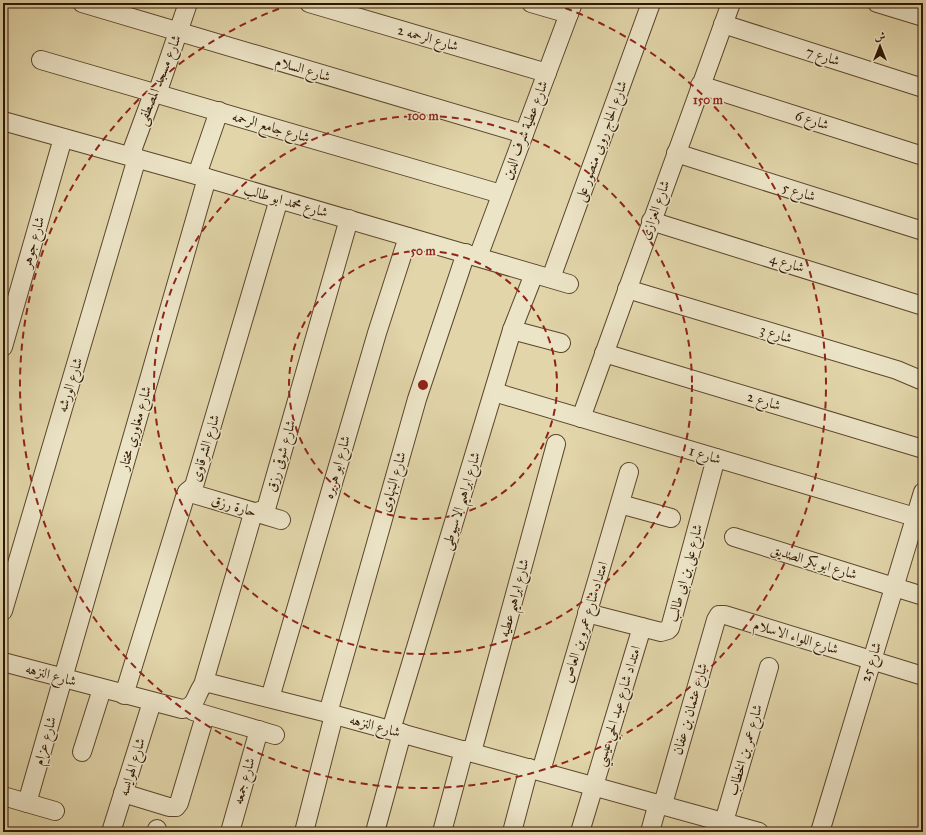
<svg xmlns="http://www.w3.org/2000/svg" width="926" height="835" font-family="'IM FELL Great Primer',Amiri,serif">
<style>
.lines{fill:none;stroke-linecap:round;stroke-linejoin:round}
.street-casing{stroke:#5c462c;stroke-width:20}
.street{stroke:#ece4c7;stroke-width:18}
.ring{fill:none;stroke:#8f2418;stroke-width:2;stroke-dasharray:7 5}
.labels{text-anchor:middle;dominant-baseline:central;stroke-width:3;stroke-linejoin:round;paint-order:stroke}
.street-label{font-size:14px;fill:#2f1702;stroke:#ece4c7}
.centre{fill:#8f2418;stroke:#ece4c7;stroke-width:2}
.ring-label{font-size:12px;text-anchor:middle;font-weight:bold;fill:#8f2418;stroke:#ece4c7;stroke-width:3;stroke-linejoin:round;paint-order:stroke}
</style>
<rect width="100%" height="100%" fill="#e1d5a9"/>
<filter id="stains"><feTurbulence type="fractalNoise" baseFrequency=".005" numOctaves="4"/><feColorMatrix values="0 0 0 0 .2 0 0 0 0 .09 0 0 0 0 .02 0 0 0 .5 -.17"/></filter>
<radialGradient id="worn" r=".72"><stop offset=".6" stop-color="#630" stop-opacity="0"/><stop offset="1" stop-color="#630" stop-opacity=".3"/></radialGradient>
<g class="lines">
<g class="street-casing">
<g id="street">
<path d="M82,3L524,134"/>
<path d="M309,3L547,73"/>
<path d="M531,3L569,14"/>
<path d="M877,3L923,17"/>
<path d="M723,24L923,88"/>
<path d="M41,60L501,194"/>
<path d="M700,85L923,156"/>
<path d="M3,121L207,178L569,284"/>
<path d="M676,153L923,231"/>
<path d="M130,156L151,99L159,88L188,3"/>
<path d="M197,175L219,111"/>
<path d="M651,221L923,306"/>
<path d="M478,257L573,3"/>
<path d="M551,278L651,3"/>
<path d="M627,289L897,370L923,381"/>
<path d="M512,330L561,343"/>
<path d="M3,347L63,138"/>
<path d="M604,353L923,449"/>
<path d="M494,392L915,517"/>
<path d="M581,418L731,3"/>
<path d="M187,492L281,520"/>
<path d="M620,504L671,518"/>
<path d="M734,537L923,596"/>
<path d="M3,611L137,158"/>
<path d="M587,613L661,632L668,630L670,628L716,458"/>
<path d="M3,662L182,709C197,707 195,695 203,685L209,683L328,713L759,832"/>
<path d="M203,685L252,517L256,512L266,509L349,219"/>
<path d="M124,695L185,497L187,492L194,486L279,199"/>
<path d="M270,698L377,333L408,237"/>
<path d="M193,711L275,735"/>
<path d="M328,713L417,399L466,253"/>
<path d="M391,730L512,330L534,274"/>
<path d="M82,752L102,689"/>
<path d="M472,752L556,444"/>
<path d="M541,771L629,472"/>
<path d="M123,793L169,807H176L179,803L205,716"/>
<path d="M3,796L55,811"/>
<path d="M27,803L207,178"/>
<path d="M663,804L716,620L719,615H725L923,676"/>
<path d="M111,832L152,702"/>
<path d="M157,832V829"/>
<path d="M230,832L259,730"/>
<path d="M304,832L334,715"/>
<path d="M375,832L402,733"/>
<path d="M442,832L464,750"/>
<path d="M512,832L529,768"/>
<path d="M580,832L642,627"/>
<path d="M650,832L658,803"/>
<path d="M721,832L769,667"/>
<path d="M820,832L923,492"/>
</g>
</g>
<use href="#street" class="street"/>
</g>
<g class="ring">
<circle cx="423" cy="385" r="134"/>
<circle cx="423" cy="385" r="269"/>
<path d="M554 4A403 403 0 1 1 292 4"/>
</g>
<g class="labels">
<g class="street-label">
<text transform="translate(428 38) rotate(16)">شارع الرحمه 2</text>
<text transform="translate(823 56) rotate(18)">شارع 7</text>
<text transform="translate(303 69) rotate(17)">شارع السلام</text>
<text transform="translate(159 80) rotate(-68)">شارع مسجد المصطفى</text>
<text transform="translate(812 120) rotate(18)">شارع 6</text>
<text transform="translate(271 127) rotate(16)">شارع جامع الرحمه</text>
<text transform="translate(525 130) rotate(-69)">شارع عطية شرف الدين</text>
<text transform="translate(601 141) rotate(-70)">شارع الحاج روبى منصور على</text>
<text transform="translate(799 192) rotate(17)">شارع 5</text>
<text transform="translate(286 201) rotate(16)">شارع محمد ابو طالب</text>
<text transform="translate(655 210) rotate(-70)">شارع العزازى</text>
<text transform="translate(33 242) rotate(-74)">شارع جوهر</text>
<text transform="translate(787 263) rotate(17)">شارع 4</text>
<text transform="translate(776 334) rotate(17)">شارع 3</text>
<text transform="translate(70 385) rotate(-73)">شارع الورشه</text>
<text transform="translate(764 401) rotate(17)">شارع 2</text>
<text transform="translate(135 428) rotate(-74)">شارع مغاوري مختار</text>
<text transform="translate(205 448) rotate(-73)">شارع الشرقاوى</text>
<text transform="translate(705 455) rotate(17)">شارع 1</text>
<text transform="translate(281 456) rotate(-74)">شارع شوقى رزق</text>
<text transform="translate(337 467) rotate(-74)">شارع ابو هريره</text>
<text transform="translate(393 482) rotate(-74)">شارع البنهاوى</text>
<text transform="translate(461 501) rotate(-73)">شارع ابراهيم الاسيوطى</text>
<text transform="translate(234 506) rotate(16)">حارة رزق</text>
<text transform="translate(814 562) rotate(17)">شارع ابو بكر الصديق</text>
<text transform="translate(685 573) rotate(-75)">شارع على بن ابى طالب</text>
<text transform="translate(514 598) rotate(-75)">شارع ابراهيم عطيه</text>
<text transform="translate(585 622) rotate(-73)">امتداد شارع عمرو بن العاص</text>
<text transform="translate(796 637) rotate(17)">شارع اللواء الاسلام</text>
<text transform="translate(871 662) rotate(-73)">شارع 25</text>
<text transform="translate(51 675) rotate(15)">شارع النزهه</text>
<text transform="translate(618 706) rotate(-73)">امتداد شارع عبد الحي عيسي</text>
<text transform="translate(690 709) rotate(-74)">شارع عثمان بن عفان</text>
<text transform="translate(375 726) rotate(15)">شارع النزهه</text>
<text transform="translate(45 741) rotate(-74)">شارع عزام</text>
<text transform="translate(745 750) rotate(-74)">شارع عمر بن الخطاب</text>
<text transform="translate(132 767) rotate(-73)">شارع الهوايسه</text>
<text transform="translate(244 781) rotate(-74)">شارع جمعه</text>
</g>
</g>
<circle cx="423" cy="385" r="6" class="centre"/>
<g class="ring-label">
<text x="708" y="104">150 m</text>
<text x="423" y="120">100 m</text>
<text x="423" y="255">50 m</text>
</g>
<rect width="926" height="835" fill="none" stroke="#e1d5a9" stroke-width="16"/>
<rect x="4" y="4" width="918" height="827" fill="none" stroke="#2f1702" stroke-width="2"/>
<rect x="8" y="8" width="910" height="819" fill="none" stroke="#2f1702"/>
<g transform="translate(880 46)" stroke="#ece4c7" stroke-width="3" paint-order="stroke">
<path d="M0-3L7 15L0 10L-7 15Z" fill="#2f1702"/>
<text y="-6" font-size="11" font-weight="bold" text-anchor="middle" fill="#2f1702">ش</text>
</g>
<rect width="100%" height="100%" filter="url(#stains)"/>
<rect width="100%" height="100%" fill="url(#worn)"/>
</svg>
